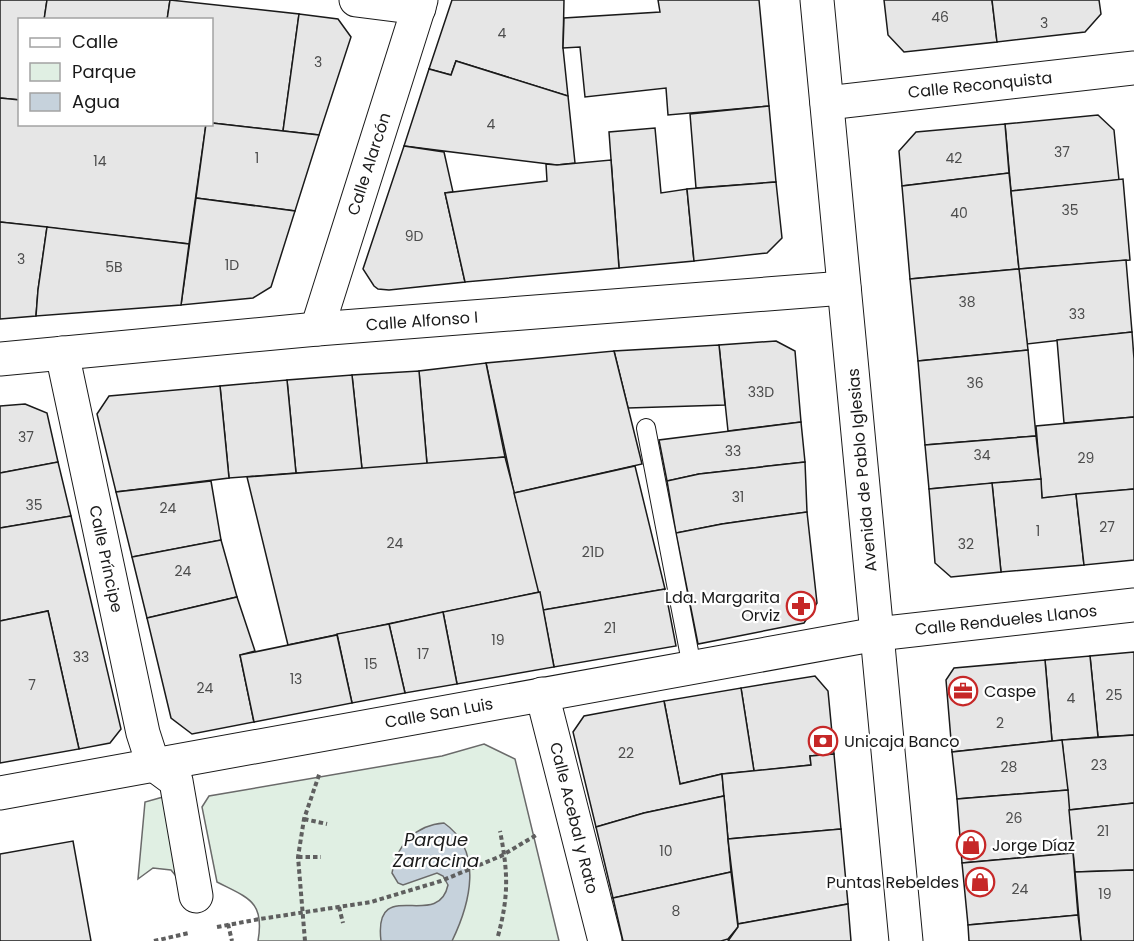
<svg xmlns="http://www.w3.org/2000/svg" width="1134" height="941" font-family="Poppins,sans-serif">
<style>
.green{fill:#e0efe3;stroke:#6a6a6a;stroke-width:1.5}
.water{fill:#c6d2dc;stroke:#6a6a6a;stroke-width:1.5}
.building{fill:#e6e6e6;stroke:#1a1a1a;stroke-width:1.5}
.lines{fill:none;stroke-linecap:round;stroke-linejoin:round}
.lane-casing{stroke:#1a1a1a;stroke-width:20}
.street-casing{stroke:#1a1a1a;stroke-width:35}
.primary-casing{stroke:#1a1a1a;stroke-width:35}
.path{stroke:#5f5f5f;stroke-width:4;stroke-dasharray:4.5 3;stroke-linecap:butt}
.lane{stroke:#fff;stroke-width:18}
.street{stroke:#fff;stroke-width:33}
.primary{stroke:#fff;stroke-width:33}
.labels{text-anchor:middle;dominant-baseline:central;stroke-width:4.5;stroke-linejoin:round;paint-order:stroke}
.number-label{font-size:14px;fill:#4d4d4d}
.street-label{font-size:16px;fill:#1a1a1a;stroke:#fff}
.poi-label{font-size:16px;fill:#1a1a1a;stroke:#fff;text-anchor:start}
.water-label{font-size:18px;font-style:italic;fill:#1a1a1a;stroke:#fff}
</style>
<rect width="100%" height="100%" fill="#fff"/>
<g class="green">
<path d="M484,744L515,759L559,941H258C265,901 248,898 217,882L202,807L209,796L442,756Z"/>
<path d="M163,797L185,887L171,870L153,868L138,879L145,802Z"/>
</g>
<path class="water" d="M444,823C484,851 470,904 452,941H381C373,874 438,932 448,885L443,876L437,873L403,885L398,883L392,873C396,845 416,825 444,823Z"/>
<g class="building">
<path d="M0,0H47L44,20H20V100L0,98Z"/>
<path d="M47,0H170L167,20H44Z"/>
<path d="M170,0L299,14L283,131L212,123V20H167Z"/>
<path d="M452,0H564L563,48L568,96L456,61L451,75L429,69Z"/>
<path d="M658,0H759L769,106L668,115L666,88L585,97L580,47L563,48L564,18L660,12Z"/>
<path d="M884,0H992L997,42L904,52L888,35Z"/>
<path d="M992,0H1099L1101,14L1085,32L997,42Z"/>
<path d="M299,14L338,19L351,37L319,135L283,131Z"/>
<path d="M456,61L568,96L575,163L557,165L404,146L429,69L451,75Z"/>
<path d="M0,98L20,100V124H206L189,244L0,222Z"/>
<path d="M769,106L776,182L696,188L690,114Z"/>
<path d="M1098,115L1114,130L1119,180L1011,191L1005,124Z"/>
<path d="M212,123L319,135L295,211L196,198L206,124H212Z"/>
<path d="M1005,124L1009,173L902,186L899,151L916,132Z"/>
<path d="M655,128L661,193L687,189L694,261L619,268L609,132Z"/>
<path d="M404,146L444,152L453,192L445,193L465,282L389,290L378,289L374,286L363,269Z"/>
<path d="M611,160L619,268L465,282L445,193L547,181L546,164L557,165Z"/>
<path d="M1009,173L1019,269L910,279L902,186Z"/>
<path d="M1123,179L1130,260L1019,269L1011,191Z"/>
<path d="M776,182L782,238L767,253L694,261L687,189Z"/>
<path d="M196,198L295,211L271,287L253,298L181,305Z"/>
<path d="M0,222L47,227L38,290L36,316L0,319Z"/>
<path d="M47,227L189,244L181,305L36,316L38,290Z"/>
<path d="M1126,260L1132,332L1027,344L1019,269Z"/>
<path d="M1019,269L1028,350L918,361L910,279Z"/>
<path d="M1132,332L1134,359V417L1064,423L1057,340Z"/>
<path d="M776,341L795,351L801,422L728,431L719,345Z"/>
<path d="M719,345L725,405L628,408L614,351Z"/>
<path d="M1028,350L1036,436L925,445L918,361Z"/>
<path d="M614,351L642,464L514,493L486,363Z"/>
<path d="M486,363L505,457L427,464L419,371Z"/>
<path d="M419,371L427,464L362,469L352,375Z"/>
<path d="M352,375L362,469L296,473L287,380Z"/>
<path d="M287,380L296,473L229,478L220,386Z"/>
<path d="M220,386L229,478L116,492L97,414L109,396Z"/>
<path d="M25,404L47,413L58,462L0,473V406Z"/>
<path d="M1134,417V489L1042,498L1036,426Z"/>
<path d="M801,422L805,462L699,474L667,481L659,440Z"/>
<path d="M1036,436L1041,479L929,489L925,445Z"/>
<path d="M505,457L540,592L288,645L247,477Z"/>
<path d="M58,462L71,516L0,528V473Z"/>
<path d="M805,462L807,512L722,524L676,533L667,481L699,474Z"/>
<path d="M635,466L665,589L543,610L514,493Z"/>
<path d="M1041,479L1042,498L1076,494L1084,565L1001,572L992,483Z"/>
<path d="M211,481L221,540L132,557L116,492Z"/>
<path d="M992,483L1001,572L951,577L935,563L929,489Z"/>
<path d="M1134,489V560L1084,565L1076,494Z"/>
<path d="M807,512L817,603L804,623L698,644L676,533L722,524Z"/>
<path d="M71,516L121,729L110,743L79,749L48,611L0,621V528Z"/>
<path d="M221,540L237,597L147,618L132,557Z"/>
<path d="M665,589L676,646L554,667L543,610Z"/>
<path d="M540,592L554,667L457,684L443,612Z"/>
<path d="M237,597L255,651L240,655L254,722L192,734L171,718L147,618Z"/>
<path d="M48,611L79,749L0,763V621Z"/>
<path d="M443,612L457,684L405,693L389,624Z"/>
<path d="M389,624L405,693L352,703L337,634Z"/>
<path d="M337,635L352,703L254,722L240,655Z"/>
<path d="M1134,652V735L1098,737L1090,656Z"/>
<path d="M1090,656L1098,737L1052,741L1045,660Z"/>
<path d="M1045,660L1052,741L952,752L946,680L954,668Z"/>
<path d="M815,676L828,691L834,754L810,756L811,765L754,771L741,688Z"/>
<path d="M741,688L754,771L722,774L680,784L664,701Z"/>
<path d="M664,701L680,784L722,774L724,796L644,813L596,827L573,732L584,716Z"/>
<path d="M1134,735V803L1069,810L1062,740Z"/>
<path d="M1062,740L1068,790L957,799L952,752Z"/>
<path d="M834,754L841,829L728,839L722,774L811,765L810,756Z"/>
<path d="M1068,790L1073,853L962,863L957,799Z"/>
<path d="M724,796L731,872L613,898L596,827L644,813Z"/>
<path d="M1134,803V870L1075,872L1069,810Z"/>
<path d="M841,829L848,904L738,924L728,839Z"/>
<path d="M73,841L91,941H0V854Z"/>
<path d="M1073,853L1078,915L968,925L962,863Z"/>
<path d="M1134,870V941H1081L1075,872Z"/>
<path d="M731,872L738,927L728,939L721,941H623L613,898Z"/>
<path d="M848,904L851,941H728L738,927V924Z"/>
<path d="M1078,915L1081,941H969L968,925Z"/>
</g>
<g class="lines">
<g class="lane-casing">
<path id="lane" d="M646,428L692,667"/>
</g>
<g class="street-casing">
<g id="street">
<path d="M356,0L419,8"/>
<path d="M827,103L1134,68"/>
<path d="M317,329L421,0"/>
<path d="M62,353L143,733L153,764L176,781L196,896"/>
<path d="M0,359L317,329L844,288"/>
<path d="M542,694L605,941"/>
<path d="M0,793L877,634L1134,605"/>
</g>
</g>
<g class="primary-casing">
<path id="primary" d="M817,0L906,941"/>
</g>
<g class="path">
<path d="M304,819L327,824"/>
<path d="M298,857H321"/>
<path d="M339,907L343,923"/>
<path d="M228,924L232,941"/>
<path d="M217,927L260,919L371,902L441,881L501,856L538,834"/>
<path d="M498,936C509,895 508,872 500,831"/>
<path d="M154,941L189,933"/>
<path d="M305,941L298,857L304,819L320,772"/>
</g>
<use href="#lane" class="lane"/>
<use href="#street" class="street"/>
<use href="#primary" class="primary"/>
</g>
<defs>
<g id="pharmacy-ring" transform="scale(1.5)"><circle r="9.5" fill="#fff" stroke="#c62828" stroke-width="1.5"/><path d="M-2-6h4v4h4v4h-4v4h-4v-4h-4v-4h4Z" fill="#c62828"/></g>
<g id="office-ring" transform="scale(1.5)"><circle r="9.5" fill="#fff" stroke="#c62828" stroke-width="1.5"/><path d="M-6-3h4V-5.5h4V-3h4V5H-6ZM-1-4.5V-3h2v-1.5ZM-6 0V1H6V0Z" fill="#c62828"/></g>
<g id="bank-ring" transform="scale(1.5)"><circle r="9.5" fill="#fff" stroke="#c62828" stroke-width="1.5"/><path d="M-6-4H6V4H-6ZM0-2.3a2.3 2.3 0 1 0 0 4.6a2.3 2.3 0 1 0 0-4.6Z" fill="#c62828"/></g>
<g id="shop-ring" transform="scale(1.5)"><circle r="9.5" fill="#fff" stroke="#c62828" stroke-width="1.5"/><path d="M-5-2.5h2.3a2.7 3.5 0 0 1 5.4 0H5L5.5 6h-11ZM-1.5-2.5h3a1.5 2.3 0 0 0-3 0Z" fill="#c62828"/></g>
</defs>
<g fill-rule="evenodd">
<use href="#pharmacy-ring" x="801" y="606"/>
<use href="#office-ring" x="963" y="691"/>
<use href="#bank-ring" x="823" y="741"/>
<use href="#shop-ring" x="971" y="845"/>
<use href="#shop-ring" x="980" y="882"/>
</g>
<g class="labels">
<g class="number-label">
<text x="940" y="17">46</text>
<text x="1044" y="23">3</text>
<text x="502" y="33">4</text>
<text x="318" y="62">3</text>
<text x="491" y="124">4</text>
<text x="1062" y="152">37</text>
<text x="257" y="158">1</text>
<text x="954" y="158">42</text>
<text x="100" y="161">14</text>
<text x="1070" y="210">35</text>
<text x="959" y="213">40</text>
<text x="414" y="236">9D</text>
<text x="21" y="259">3</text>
<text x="232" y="265">1D</text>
<text x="114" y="267">5B</text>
<text x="967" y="302">38</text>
<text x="1077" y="314">33</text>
<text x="975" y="383">36</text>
<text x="761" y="392">33D</text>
<text x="26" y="437">37</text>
<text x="733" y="451">33</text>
<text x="982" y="455">34</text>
<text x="1086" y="458">29</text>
<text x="738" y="497">31</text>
<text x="34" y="505">35</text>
<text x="168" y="508">24</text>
<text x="1107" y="527">27</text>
<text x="1038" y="531">1</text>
<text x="395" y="543">24</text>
<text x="966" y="544">32</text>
<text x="593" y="552">21D</text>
<text x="183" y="571">24</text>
<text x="610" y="628">21</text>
<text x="498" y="640">19</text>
<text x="423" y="654">17</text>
<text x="81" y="657">33</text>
<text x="371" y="664">15</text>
<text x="296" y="679">13</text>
<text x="32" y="685">7</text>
<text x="205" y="688">24</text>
<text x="1114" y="695">25</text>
<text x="1071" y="698">4</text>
<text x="1000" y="723">2</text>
<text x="626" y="753">22</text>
<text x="1099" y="765">23</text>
<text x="1009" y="767">28</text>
<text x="1014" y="818">26</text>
<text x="1103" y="831">21</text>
<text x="666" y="851">10</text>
<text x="1020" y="889">24</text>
<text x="1105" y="894">19</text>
<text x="676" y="911">8</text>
</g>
<g class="street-label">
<text transform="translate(980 85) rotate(-6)">Calle Reconquista</text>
<text transform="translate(369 164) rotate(-72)">Calle Alarcón</text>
<text transform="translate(422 321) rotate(-4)">Calle Alfonso I</text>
<text transform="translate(862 470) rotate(-95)">Avenida de Pablo Iglesias</text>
<text transform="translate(106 559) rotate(78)">Calle Príncipe</text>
<text transform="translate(1006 620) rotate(-6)">Calle Rendueles Llanos</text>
<text transform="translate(439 713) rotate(-10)">Calle San Luis</text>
<text transform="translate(574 818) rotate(76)">Calle Acebal y Rato</text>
</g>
<g class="poi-label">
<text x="780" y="597" text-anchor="end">Lda. Margarita<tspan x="780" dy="18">Orviz</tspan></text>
<text x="984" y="691">Caspe</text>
<text x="844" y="741">Unicaja Banco</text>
<text x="992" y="845">Jorge Díaz</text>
<text x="959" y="882" text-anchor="end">Puntas Rebeldes</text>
</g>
<g class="water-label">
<text x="436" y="839">Parque<tspan x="436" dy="21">Zarracina</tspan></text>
</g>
</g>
<rect x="18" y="18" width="195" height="108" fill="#ffffff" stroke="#a3a3a3" stroke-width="1.5"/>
<rect x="30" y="38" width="30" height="9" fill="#ffffff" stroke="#a3a3a3" stroke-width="1.5"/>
<text x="72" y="48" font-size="18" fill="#1a1a1a">Calle</text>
<rect x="30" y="63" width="30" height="18" fill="#e0efe3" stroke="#a3a3a3" stroke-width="1.5"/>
<text x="72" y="78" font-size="18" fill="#1a1a1a">Parque</text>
<rect x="30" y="93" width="30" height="18" fill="#c6d2dc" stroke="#a3a3a3" stroke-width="1.5"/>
<text x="72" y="108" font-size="18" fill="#1a1a1a">Agua</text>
</svg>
